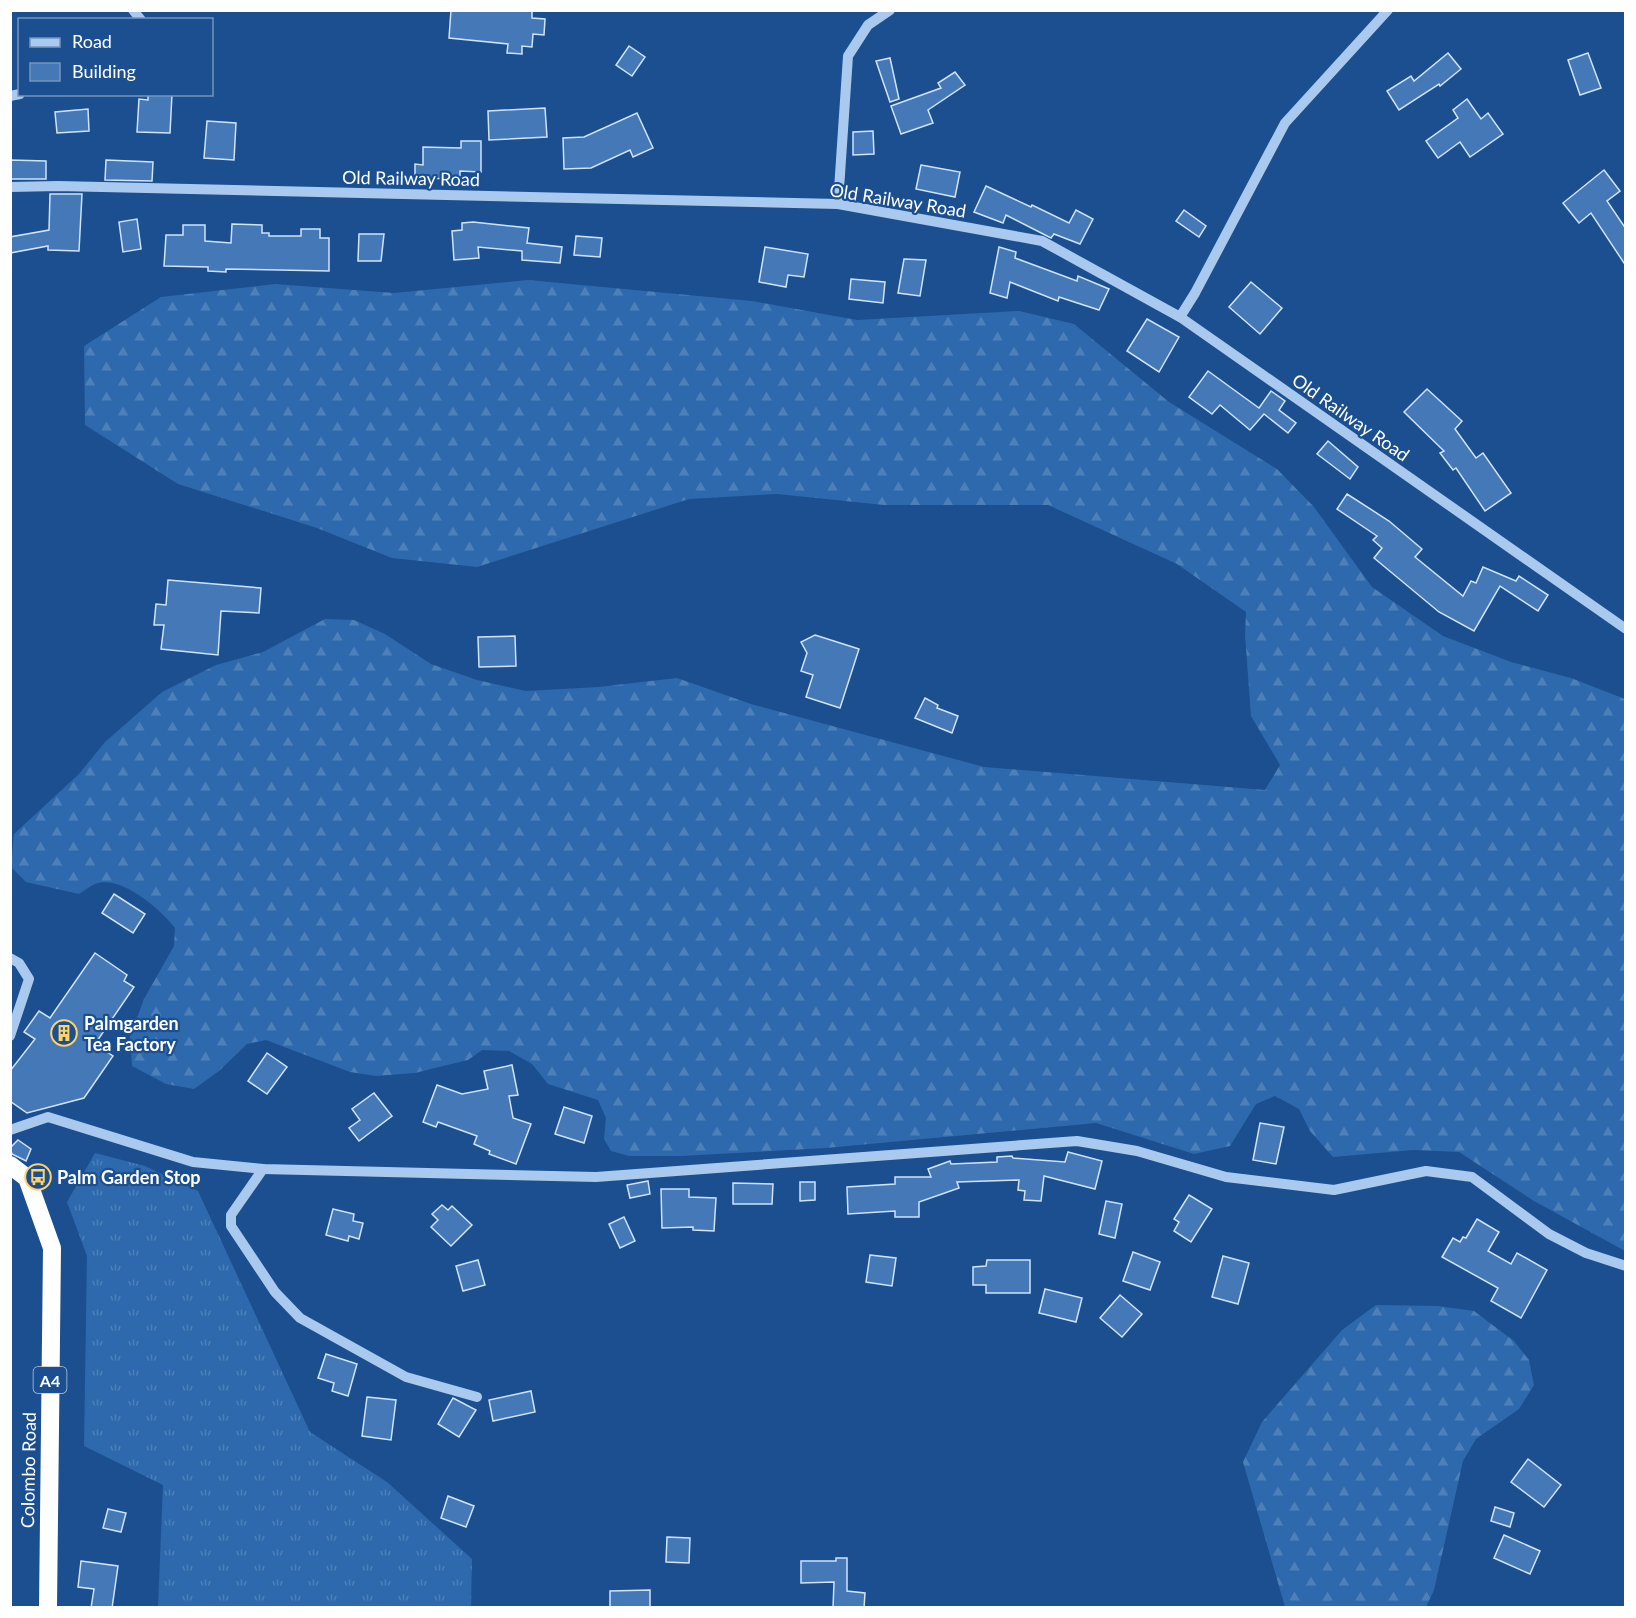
<svg xmlns="http://www.w3.org/2000/svg" width="1636" height="1618" font-family="Lato,sans-serif">
<style>
.grass{fill:url(#grass-tufts)}
.forest{fill:url(#forest-firs)}
.building{fill:#4478b7;stroke:#cfe3fa;stroke-width:1.5}
.lines{fill:none;stroke-linecap:round;stroke-linejoin:round}
.minor{stroke:#a9c9ee;stroke-width:10}
.highway{stroke:#fff;stroke-width:18}
.labels{text-anchor:middle;dominant-baseline:central;stroke-width:4.5;stroke-linejoin:round;paint-order:stroke}
.shield{fill:#1b4f8f;stroke:#bbcadd;stroke-width:1.5}
.shield-label{font-size:16px;font-weight:bold;fill:#fff}
.street-label{font-size:18px;fill:#fff;stroke:#1b4f8f}
.poi-label{font-size:18px;font-weight:bold;fill:#fff;stroke:#1b4f8f;text-anchor:start}
</style>
<defs>
<pattern id="grass-tufts" width="24" height="20" patternUnits="userSpaceOnUse" patternTransform="scale(1.5)"><rect width="24" height="20" fill="#2e69ad"/><path d="M3 7l-1-3M5 7V3M7 7l1-3M15 17l-1-3M17 17v-4M19 17l1-3" fill="none" stroke="#4d80b9"/></pattern>
<pattern id="forest-firs" width="22" height="20" patternUnits="userSpaceOnUse" patternTransform="scale(1.5)"><rect width="22" height="20" fill="#2e69ad"/><path d="M5 1l3.5 6h-7zM16 11l3.5 6h-7z" fill="#4d80b9"/></pattern>
</defs>
<rect width="100%" height="100%" fill="#1b4f8f"/>
<path class="grass" d="M95,1153L145,1166L198,1191L310,1432L387,1482L472,1559L471,1607H158L163,1485L84,1446L87,1256L67,1202Z"/>
<g class="forest">
<path d="M528,280L752,301L857,320L1019,311L1074,324L1169,402L1277,469L1314,507L1372,587L1443,636L1511,662L1571,678L1625,699V1251L1534,1201L1459,1152L1413,1150L1333,1157L1310,1131L1299,1109L1275,1096L1256,1104L1230,1146L1194,1154L1096,1123L826,1148L681,1156H629L611,1151L604,1139L606,1118L598,1100L548,1084L532,1064L509,1051L482,1050L468,1060L439,1067L415,1073L376,1076L350,1072L266,1040L247,1044L219,1071L194,1089L166,1084L132,1066L130,1037L144,999L174,946L175,928C161,910 121,874 95,884C90,886 84,891 79,894L26,882L11,867L14,834L79,774L105,742L162,692L216,665L263,652L325,619L354,620L385,634L431,664L477,680L526,691L598,687L677,678L751,704L984,767L1265,790L1280,765L1251,716L1245,635L1246,612L1177,564L1048,505H884L777,494L689,499L477,567L392,558L317,528L178,484L85,425L84,346L161,297L275,284L394,293Z"/>
<path d="M1376,1305L1438,1306L1474,1311L1514,1341L1529,1360L1534,1385L1519,1409L1476,1439L1463,1461L1434,1590L1426,1607H1285L1243,1462L1262,1422L1342,1330Z"/>
</g>
<g class="building">
<path d="M451,10H532V18L545,19L544,35L533,34L532,47L522,46V54L507,53L508,44L449,38Z"/>
<path d="M629,46L645,57L632,76L616,65Z"/>
<path d="M1448,53L1461,69L1440,86L1439,84L1399,110L1387,91L1411,76L1414,81Z"/>
<path d="M1588,53L1601,88L1580,95L1568,60Z"/>
<path d="M890,58L899,99L890,102L876,61Z"/>
<path d="M955,72L965,85L928,110L933,123L901,134L891,106L941,88L938,83Z"/>
<path d="M148,94H172L170,133L137,132L139,99L148,100Z"/>
<path d="M1467,99L1481,119L1488,113L1503,134L1470,157L1460,142L1438,158L1426,141L1458,118L1453,110Z"/>
<path d="M545,108L547,137L489,140L488,111Z"/>
<path d="M88,109L89,131L57,133L55,112Z"/>
<path d="M637,113L653,148L633,157L630,150L591,168L564,169L563,138L584,137Z"/>
<path d="M207,121L236,123L234,160L204,158Z"/>
<path d="M873,131L874,154L853,155V132Z"/>
<path d="M461,141H481V172L460,171V179L415,178V164L423,165V147L461,148Z"/>
<path d="M10,160L46,161V179H10Z"/>
<path d="M106,160L153,162L152,181L105,180Z"/>
<path d="M921,165L960,172L955,197L916,189Z"/>
<path d="M1604,170L1620,191L1607,201L1626,229V266L1591,213L1579,223L1563,203Z"/>
<path d="M986,186L1031,207L1032,205L1069,223L1076,210L1093,219L1080,244L1054,234L1051,238L1006,215L1003,223L974,212Z"/>
<path d="M50,194H82L79,251L48,250V246L10,253V237L49,230Z"/>
<path d="M1184,210L1206,226L1199,237L1176,221Z"/>
<path d="M137,219L141,249L123,252L119,222Z"/>
<path d="M473,222L529,228L527,243L562,247L560,263L522,260V251L478,247L479,258L454,260L452,231L462,230V223Z"/>
<path d="M232,224L262,225V233H269V236H301V229H320V238H329V271L226,269V272L208,271V267L164,266L166,235H183V225H205V241L231,243Z"/>
<path d="M359,234H384L381,261H358Z"/>
<path d="M576,236L602,238L600,257L574,255Z"/>
<path d="M765,247L808,254L804,277L788,275L786,287L759,282Z"/>
<path d="M999,247L1016,252L1015,258L1077,281L1078,276L1109,289L1099,310L1059,297L1058,301L1010,282L1007,298L990,293Z"/>
<path d="M904,259L926,260L920,296L898,293Z"/>
<path d="M851,279L885,282L883,303L849,299Z"/>
<path d="M1251,282L1282,308L1260,334L1229,307Z"/>
<path d="M1147,319L1179,337L1159,372L1127,351Z"/>
<path d="M1208,371L1259,408L1271,391L1285,401L1279,410L1296,423L1288,433L1264,414L1250,430L1220,405L1212,414L1189,397Z"/>
<path d="M1427,389L1462,421L1455,429L1476,458L1483,453L1511,493L1485,511L1456,468L1453,470L1440,453L1444,451L1404,412Z"/>
<path d="M1328,441L1358,467L1350,479L1317,454Z"/>
<path d="M1347,494L1389,521L1422,549L1415,557L1463,596L1471,581L1476,583L1483,567L1516,581L1519,576L1548,595L1538,611L1500,586L1474,631L1439,612L1374,558L1382,548L1373,540L1377,536L1337,509Z"/>
<path d="M168,580L261,588L259,613L221,611L218,655L161,649L164,625H154L156,604L166,605Z"/>
<path d="M815,635L859,649L840,708L806,697L813,675L801,671L807,653L801,642Z"/>
<path d="M515,636L516,666L479,667L478,637Z"/>
<path d="M925,698L938,705L937,708L958,716L952,733L915,718Z"/>
<path d="M114,894L145,914L133,933L102,913Z"/>
<path d="M95,953L127,975L124,981L134,987L95,1044L113,1056L84,1098L27,1113L10,1101V1071L35,1039L24,1032L39,1011L50,1018Z"/>
<path d="M267,1053L287,1067L267,1094L248,1081Z"/>
<path d="M512,1065L518,1095L509,1096L513,1118L531,1124L516,1164L489,1154L490,1151L474,1144L477,1136L438,1122L436,1127L423,1122L437,1085L462,1094L488,1089L484,1071Z"/>
<path d="M374,1093L392,1116L359,1141L349,1128L360,1120L352,1109Z"/>
<path d="M564,1107L592,1116L584,1143L555,1134Z"/>
<path d="M1260,1123L1284,1127L1276,1164L1253,1160Z"/>
<path d="M18,1140L31,1149L26,1161L12,1154L10,1148Z"/>
<path d="M1068,1152L1102,1161L1095,1189L1044,1176L1041,1201L1024,1200L1025,1191L1018,1190L1019,1180L957,1182L959,1188L919,1202V1217H895V1211L848,1214L847,1187L895,1184V1177H931L928,1169L950,1161L951,1164L997,1162V1157L1012,1156L1013,1158L1065,1162Z"/>
<path d="M648,1181L650,1194L630,1198L627,1185Z"/>
<path d="M800,1182H815V1200L800,1201Z"/>
<path d="M733,1183L773,1184L772,1204H733Z"/>
<path d="M661,1189H689V1197L716,1198L714,1231L693,1230V1227L662,1228Z"/>
<path d="M1189,1195L1212,1209L1191,1242L1174,1231L1179,1222L1174,1219Z"/>
<path d="M1106,1201L1122,1204L1115,1238L1099,1234Z"/>
<path d="M442,1205L448,1210L452,1206L472,1225L451,1246L431,1227L438,1220L432,1214Z"/>
<path d="M333,1209L354,1214L353,1221L363,1223L359,1239L349,1236L348,1241L326,1235Z"/>
<path d="M624,1217L635,1241L620,1248L609,1224Z"/>
<path d="M1477,1219L1499,1232L1488,1251L1511,1264L1517,1253L1547,1270L1521,1318L1491,1301L1498,1288L1442,1257L1453,1238L1460,1242L1463,1237L1466,1238Z"/>
<path d="M1133,1252L1160,1262L1150,1290L1123,1281Z"/>
<path d="M870,1255L896,1258L892,1286L866,1282Z"/>
<path d="M1223,1256L1249,1263L1238,1304L1212,1297Z"/>
<path d="M478,1260L485,1285L463,1291L456,1266Z"/>
<path d="M987,1260H1030V1293H986V1285H973V1267L986,1266Z"/>
<path d="M1045,1289L1082,1298L1076,1322L1039,1313Z"/>
<path d="M1120,1295L1142,1314L1122,1337L1100,1318Z"/>
<path d="M326,1354L357,1364L348,1396L332,1391L334,1383L318,1378Z"/>
<path d="M531,1391L535,1412L493,1421L489,1400Z"/>
<path d="M367,1397L396,1400L391,1440L362,1436Z"/>
<path d="M453,1398L476,1410L459,1437L438,1424Z"/>
<path d="M1528,1459L1561,1485L1544,1507L1511,1482Z"/>
<path d="M448,1496L474,1506L466,1527L441,1518Z"/>
<path d="M1495,1507L1514,1513L1510,1527L1491,1521Z"/>
<path d="M108,1509L126,1513L121,1532L103,1528Z"/>
<path d="M1504,1535L1540,1551L1530,1574L1494,1558Z"/>
<path d="M667,1537L690,1538L689,1563L666,1562Z"/>
<path d="M836,1558H847V1591L865,1593L864,1608H833L834,1582L801,1583V1561H836Z"/>
<path d="M81,1561L118,1566L112,1608H91L94,1589L78,1587Z"/>
<path d="M650,1590V1608H610V1591Z"/>
</g>
<g class="lines">
<g class="minor">
<path d="M133,10L141,20"/>
<path d="M10,96L20,94"/>
<path d="M10,187L58,186L838,204L1042,241L1180,317L1626,629"/>
<path d="M838,204L848,56L868,25L890,10"/>
<path d="M1180,317L1195,293L1285,123L1388,10"/>
<path d="M10,958L19,963L29,979L10,1036"/>
<path d="M10,1130L48,1117L193,1162L263,1169L596,1177L1077,1141L1137,1151L1226,1177L1334,1190L1426,1171L1472,1177L1549,1234L1586,1253L1626,1266"/>
<path d="M263,1169L231,1215V1226L275,1292L300,1318L406,1377L477,1397"/>
</g>
<path class="highway" d="M10,1165L27,1178L52,1248L48,1608"/>
</g>
<defs>
<g id="building-ring" transform="scale(1.35)"><circle r="9.5" fill="#1b4f8f" stroke="#ffd166" stroke-width="1.5"/><path d="M-4-6H4V6H1V3H-1V6H-4ZM-2.5-4.3h1.7v1.8h-1.7ZM.8-4.3h1.7v1.8H.8ZM-2.5-1h1.7V.8h-1.7ZM.8-1h1.7V.8H.8Z" fill="#ffd166"/></g>
<g id="bus-ring" transform="scale(1.35)"><circle r="9.5" fill="#1b4f8f" stroke="#ffd166" stroke-width="1.5"/><path d="M-5-6H5V4H4V6H2V4H-2V6H-4V4H-5ZM-3.5-4V0h7V-4ZM-3.5 1.2v1.5H-2V1.2ZM2 1.2v1.5H3.5V1.2Z" fill="#ffd166"/></g>
</defs>
<g fill-rule="evenodd">
<use href="#building-ring" x="64" y="1033"/>
<use href="#bus-ring" x="38" y="1177"/>
</g>
<g class="labels">
<rect class="shield" x="33.5" y="1367" width="33" height="26" rx="4.5"/>
<g class="shield-label">
<text x="50" y="1380">A4</text>
</g>
<g class="street-label">
<text transform="translate(411 178) rotate(1)">Old Railway Road</text>
<text transform="translate(898 200) rotate(9)">Old Railway Road</text>
<text transform="translate(1351 417) rotate(35)">Old Railway Road</text>
<text transform="translate(28 1470) rotate(-89)">Colombo Road</text>
</g>
<g class="poi-label">
<text x="84" y="1023">Palmgarden<tspan x="84" dy="21">Tea Factory</tspan></text>
<text x="57" y="1177">Palm Garden Stop</text>
</g>
</g>
<rect width="1636" height="1618" fill="none" stroke="#ffffff" stroke-width="24"/>
<rect x="18" y="18" width="195" height="78" fill="#1b4f8f" stroke="#7695bc" stroke-width="1.5"/>
<rect x="30" y="38" width="30" height="9" fill="#a9c9ee" stroke="#7695bc" stroke-width="1.5"/>
<text x="72" y="48" font-size="18" fill="#ffffff">Road</text>
<rect x="30" y="63" width="30" height="18" fill="#4478b7" stroke="#7695bc" stroke-width="1.5"/>
<text x="72" y="78" font-size="18" fill="#ffffff">Building</text>
</svg>
